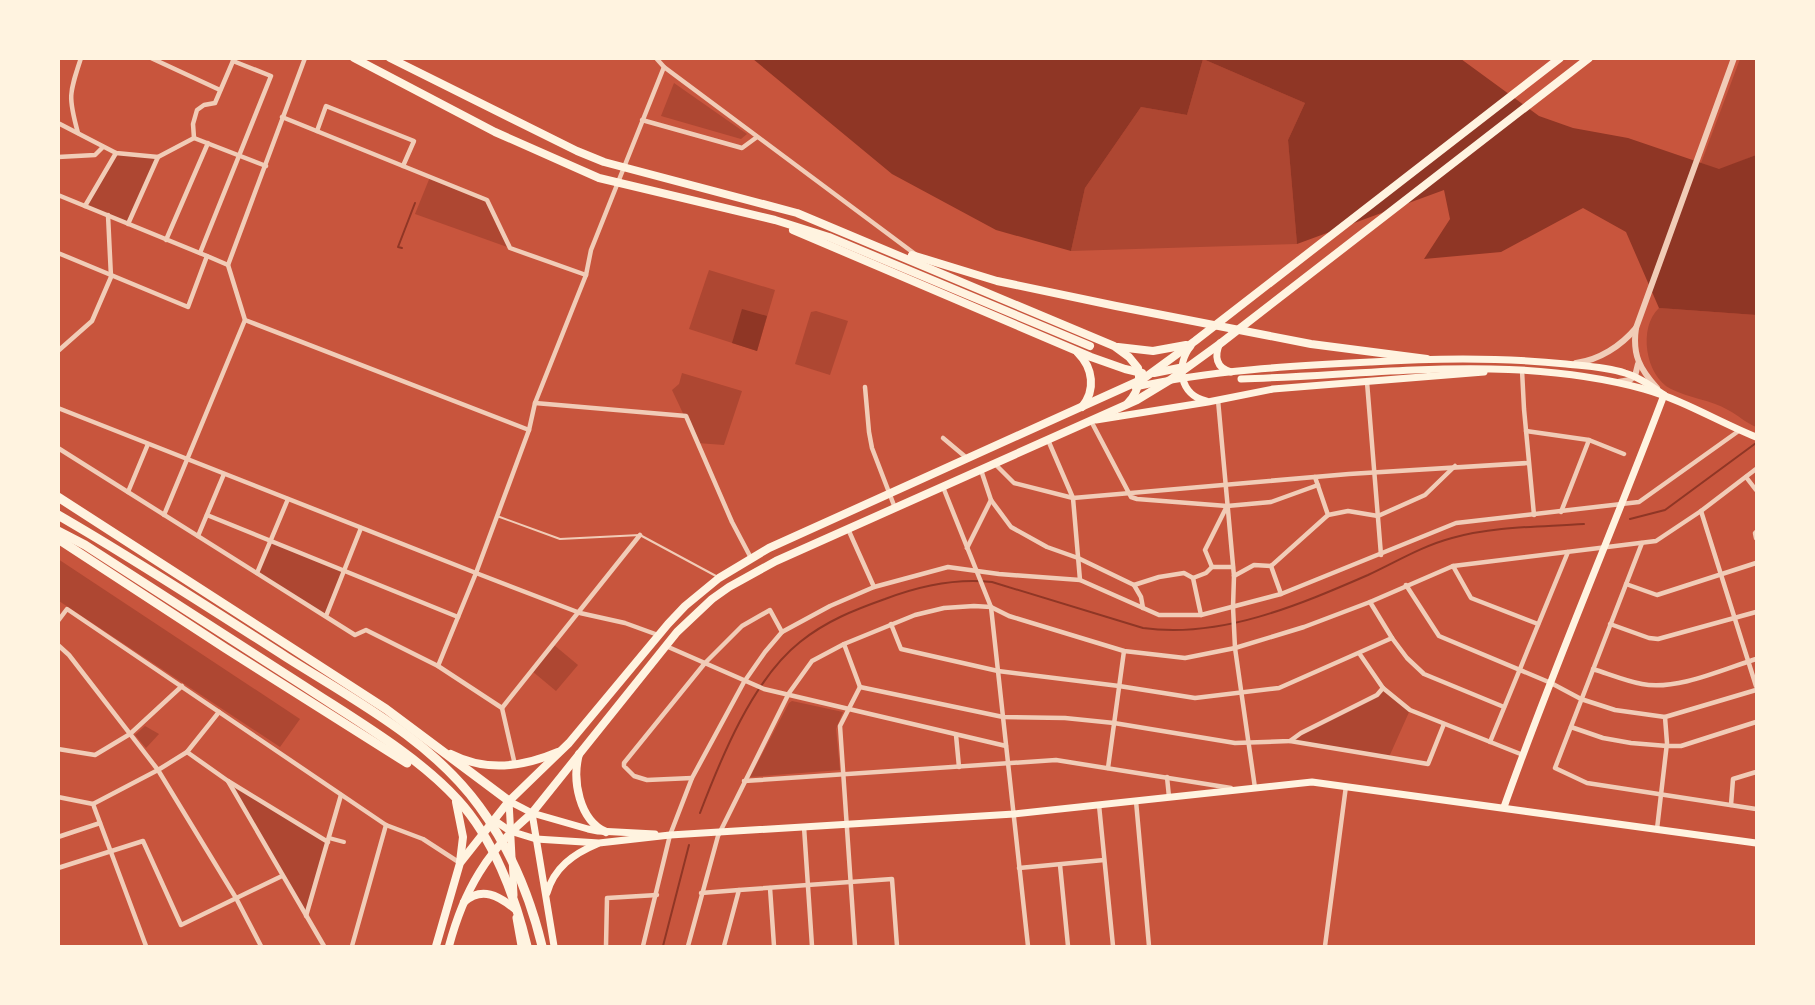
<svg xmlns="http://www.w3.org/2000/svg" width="1815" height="1005" font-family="'IBM Plex Sans',sans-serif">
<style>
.green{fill:#ae4732}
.water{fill:#8f3625}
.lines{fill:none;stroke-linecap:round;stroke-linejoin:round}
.stream{stroke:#8f3625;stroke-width:2}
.service{stroke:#f1ccb7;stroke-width:2}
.pedestrian{stroke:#f1ccb7;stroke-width:4}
.minor{stroke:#f1ccb7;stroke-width:4.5}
.tertiary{stroke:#f1ccb7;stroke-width:6}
.secondary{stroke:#fff3e0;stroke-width:7}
.primary{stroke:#fff3e0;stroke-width:8}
.motorway{stroke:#fff3e0;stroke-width:9}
</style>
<rect width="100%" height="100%" fill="#c8553d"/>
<g class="green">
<path d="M1203,59L1305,103L1288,140L1297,244L1071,251L1085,188L1141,107L1187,115Z"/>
<path d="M1740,59H1756V155L1719,170L1701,163Z"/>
<path d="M674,83L747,134L741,139L661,116Z"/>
<path d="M116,153L158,157L128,224L85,206Z"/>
<path d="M430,177L487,200L510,248L415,214Z"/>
<path d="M709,270L775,290L757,351L689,329Z"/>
<path d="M1659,308L1756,315V427C1746,423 1738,415 1728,410C1711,400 1689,398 1671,389C1645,376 1638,327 1659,308Z"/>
<path d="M816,311L848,321L830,375L795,364L811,312Z"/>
<path d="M682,373L742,391L724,445L697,443L672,390L679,384Z"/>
<path d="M270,540L344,570L326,616L257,573Z"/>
<path d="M58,559L300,719L280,747L59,601Z"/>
<path d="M554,645L578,665L556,691L532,671Z"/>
<path d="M1383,688L1410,710L1389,757L1290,741L1377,695Z"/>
<path d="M792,701L843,712L836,729L840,770L750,777L789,703Z"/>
<path d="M145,726L159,734L146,748L135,735Z"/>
<path d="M228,781L328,842L306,917Z"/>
</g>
<g class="water">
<path d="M753,59H1461L1539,116L1573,128L1628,138L1719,169L1756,155V315L1659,308L1626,232L1583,208L1501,252L1424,259L1450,219L1444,190L1297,244L1288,140L1305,103L1203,59L1187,115L1141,107L1085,188L1071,251L996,230L892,174Z"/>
<path d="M742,309L767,316L757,351L732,343Z"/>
</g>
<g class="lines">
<g class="stream">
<path d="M402,248L398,247L415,203"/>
<path d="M1630,519L1665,510L1756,443"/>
<path d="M700,813C721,758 753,679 800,642C826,621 854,610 885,599C919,586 955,578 992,582L1143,628C1220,639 1299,605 1368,575C1396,562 1422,546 1452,538C1494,526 1540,527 1584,524"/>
<path d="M663,946L689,845"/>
</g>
<path class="service" d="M497,516L560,539L640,535L716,576"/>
<path class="pedestrian" d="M329,838L344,842"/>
<g class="minor">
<path d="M151,58L220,90"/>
<path d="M656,58L664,67L915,254"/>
<path d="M282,117L487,200L510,248L586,275"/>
<path d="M642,120L742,148L757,137"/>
<path d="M58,123L116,153L158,157"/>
<path d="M317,131L326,106L414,141L403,166"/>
<path d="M78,133C68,97 69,94 81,58"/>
<path d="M194,138L266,166"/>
<path d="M58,157L95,155L103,147"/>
<path d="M58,195L207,256L188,307L58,253"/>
<path d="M85,206L116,153"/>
<path d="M128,224L158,157L194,138L193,124L197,110L204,105L215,103L233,61L236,58"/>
<path d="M166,240L208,143"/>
<path d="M200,253L271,76L233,61"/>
<path d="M207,256L228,265"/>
<path d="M245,320L529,430"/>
<path d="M58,351L92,321L111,277L108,215"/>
<path d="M1522,370L1524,409L1534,515"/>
<path d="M1367,382L1381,555"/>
<path d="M865,387L869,432L872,448L895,508"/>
<path d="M1218,400L1234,576L1233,607L1235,648L1255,788"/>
<path d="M535,403L686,416L732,522L751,558"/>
<path d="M58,408L476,573L580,613L625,623L658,635"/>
<path d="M1091,421L1131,497L1137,499L1227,506L1205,550L1212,567"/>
<path d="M1526,431L1589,440L1624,454"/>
<path d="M943,438L968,459"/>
<path d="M1048,440L1073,498L1080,580"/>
<path d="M58,448L355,635L366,630L438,666L502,708L515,765"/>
<path d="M995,464L1014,483L1073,498L1349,474L1528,463"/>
<path d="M981,470L991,500L1011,527L1047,547L1078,558L1134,585L1159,577L1184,573L1193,578L1206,573L1212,567H1233"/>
<path d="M1746,477L1756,490"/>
<path d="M943,487L991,607L1028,946"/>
<path d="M128,492L148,444"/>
<path d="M1227,506L1271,502L1318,485"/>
<path d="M1701,511L1756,686"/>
<path d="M1561,512L1589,440"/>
<path d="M164,515L245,320L228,265L305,58"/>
<path d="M207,515L458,617"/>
<path d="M1328,515L1348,511L1378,516L1425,495L1455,466"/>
<path d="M848,529L874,587"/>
<path d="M1756,532L1755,533L1756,538"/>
<path d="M198,536L224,474"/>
<path d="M1642,543L1555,768L1587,783L1756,809"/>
<path d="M967,548L991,500"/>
<path d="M1271,566L1328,515L1315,477"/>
<path d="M1453,566L1471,598L1538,624"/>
<path d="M257,573L288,499"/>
<path d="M1234,576L1254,565L1271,566L1281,594"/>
<path d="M1193,578L1201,615"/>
<path d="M1626,584L1657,595L1756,563"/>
<path d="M1134,585L1141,597L1143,608"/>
<path d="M1406,585L1439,636L1551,683L1581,699L1615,710L1665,717L1756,690"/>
<path d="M1370,602L1392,638L1407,658L1424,674L1504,707"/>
<path d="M326,616L361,528"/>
<path d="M58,621L67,609L386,825L423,839L460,863"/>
<path d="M891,624L901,649L998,671L1119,686L1195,698L1279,688L1392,638"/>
<path d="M1610,624L1649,638L1658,639L1756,612"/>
<path d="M844,644L860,687L1003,717L1065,718L1114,723L1235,743L1290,741L1301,733L1377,695L1383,688"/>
<path d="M58,645L69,655L158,770L236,898L261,946"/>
<path d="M666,646L764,689L1006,746"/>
<path d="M1359,653L1383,688L1410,710L1523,755"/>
<path d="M438,666L476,573L529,430L535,403L586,275L591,250L664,67"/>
<path d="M1593,669C1609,674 1626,681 1642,684C1676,691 1724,669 1756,659"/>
<path d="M502,708L640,535"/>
<path d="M1571,727L1603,738L1631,743L1667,746H1681L1756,722"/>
<path d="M956,735L959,767"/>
<path d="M1290,741L1428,764L1444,724"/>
<path d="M1490,742L1568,552"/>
<path d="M58,749L95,755L130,734L182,686"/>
<path d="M187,752L228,781L328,842"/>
<path d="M1108,768L1124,651"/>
<path d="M1167,777L1169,797"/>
<path d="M692,778L647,780L634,776L624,766V763L705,663L742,626L770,610L782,632"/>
<path d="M228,781L324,946"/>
<path d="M744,781L1056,760L1231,788"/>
<path d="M58,797L93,804L146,946"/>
<path d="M1136,801L1149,946"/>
<path d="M93,804L158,770L187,752L219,712"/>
<path d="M1099,805L1113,946"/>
<path d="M1731,805L1733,779L1756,772"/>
<path d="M804,827L812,946"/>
<path d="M1657,829L1667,743L1665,717"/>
<path d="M58,837L100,823"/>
<path d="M1060,865L1068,946"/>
<path d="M58,868L143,841L181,925L282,876"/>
<path d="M1019,868L1104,860"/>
<path d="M770,888L774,946"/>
<path d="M701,893L739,890"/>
<path d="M306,916L341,795"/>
<path d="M352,946L386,825"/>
<path d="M606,946L607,898L657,895"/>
<path d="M643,946L670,835L692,778L744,682L765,652L782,632L830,606L874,587L948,567L999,574L1080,580L1159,615H1201L1281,594L1456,523L1639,502L1740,430"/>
<path d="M688,946L718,836L789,693L812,661L844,644L915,615L944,608L974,606L991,607L1009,616L1124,651L1185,658L1235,648L1304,627L1370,602L1453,566L1656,541L1701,511L1756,469"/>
<path d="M724,946L739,890L892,879L897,946"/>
<path d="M855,946L840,726L860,687"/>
<path d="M1325,946L1346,786"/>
</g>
<g class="tertiary">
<path d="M1576,363C1599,360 1621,346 1636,328"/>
<path d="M1618,382L1630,380L1635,376L1638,364"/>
<path d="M1657,388C1640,369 1632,355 1636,328L1734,58"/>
</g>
<g class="secondary">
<path d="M1220,343C1214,356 1216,368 1231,372"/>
<path d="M1191,346C1175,365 1180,395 1206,401"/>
<path d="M1241,379C1375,375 1512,353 1644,389C1683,400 1719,422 1756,437"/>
<path d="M1135,387C1212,370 1292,366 1371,362C1436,358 1500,357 1566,364C1585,366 1606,367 1625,373C1639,377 1651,386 1664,395"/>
<path d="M1096,420L1208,402L1273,389L1484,372"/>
<path d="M1504,807C1553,668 1612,533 1664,395"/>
<path d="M532,813L554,946"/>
<path d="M494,820L510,831L536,839L599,843L670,835L1014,814L1312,782L1756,843"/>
<path d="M547,893C554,868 573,854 597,844"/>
<path d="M514,895L509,801L532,813L588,829L598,831L655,834"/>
<path d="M516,918L521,946"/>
</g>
<g class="primary">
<path d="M354,58L495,132L599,178L775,220L829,237L1090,346"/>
<path d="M390,58L577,151L604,162L797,213L1114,346L1129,357L1138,368C1141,381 1137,394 1127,404"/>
<path d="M793,230L1091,357L1125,369L1142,373"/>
<path d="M912,255L997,281L1116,306L1311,344L1427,359"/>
<path d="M1118,347L1153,351L1186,345"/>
<path d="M1078,353C1093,368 1096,390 1082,407"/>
<path d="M1154,373L1184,367"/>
<path d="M451,754C486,772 523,767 558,752"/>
<path d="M579,754C572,780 579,820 606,832"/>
<path d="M456,802L463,837L460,862"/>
<path d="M464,902C482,886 499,896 515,909"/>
<path d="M436,946L460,863L509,801L569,743L668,624L685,606L719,578L769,548L1143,379L1195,341L1560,58"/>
<path d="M449,946C464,890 487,851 532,813L677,632L712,599L729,587L776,561L1137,400L1170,380L1221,343L1589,58"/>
</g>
<g class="motorway">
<path d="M58,497L386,709L509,801"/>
<path d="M58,515C136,560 211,609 286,657C354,700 431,740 479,806C510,848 530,896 542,946"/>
<path d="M58,531L85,545C158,592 231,639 304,686C354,719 417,755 458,800C493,838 515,896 527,946"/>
<path d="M58,539L225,648L407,763"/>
</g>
</g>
<rect width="1815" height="1005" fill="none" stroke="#fff3e0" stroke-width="120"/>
</svg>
